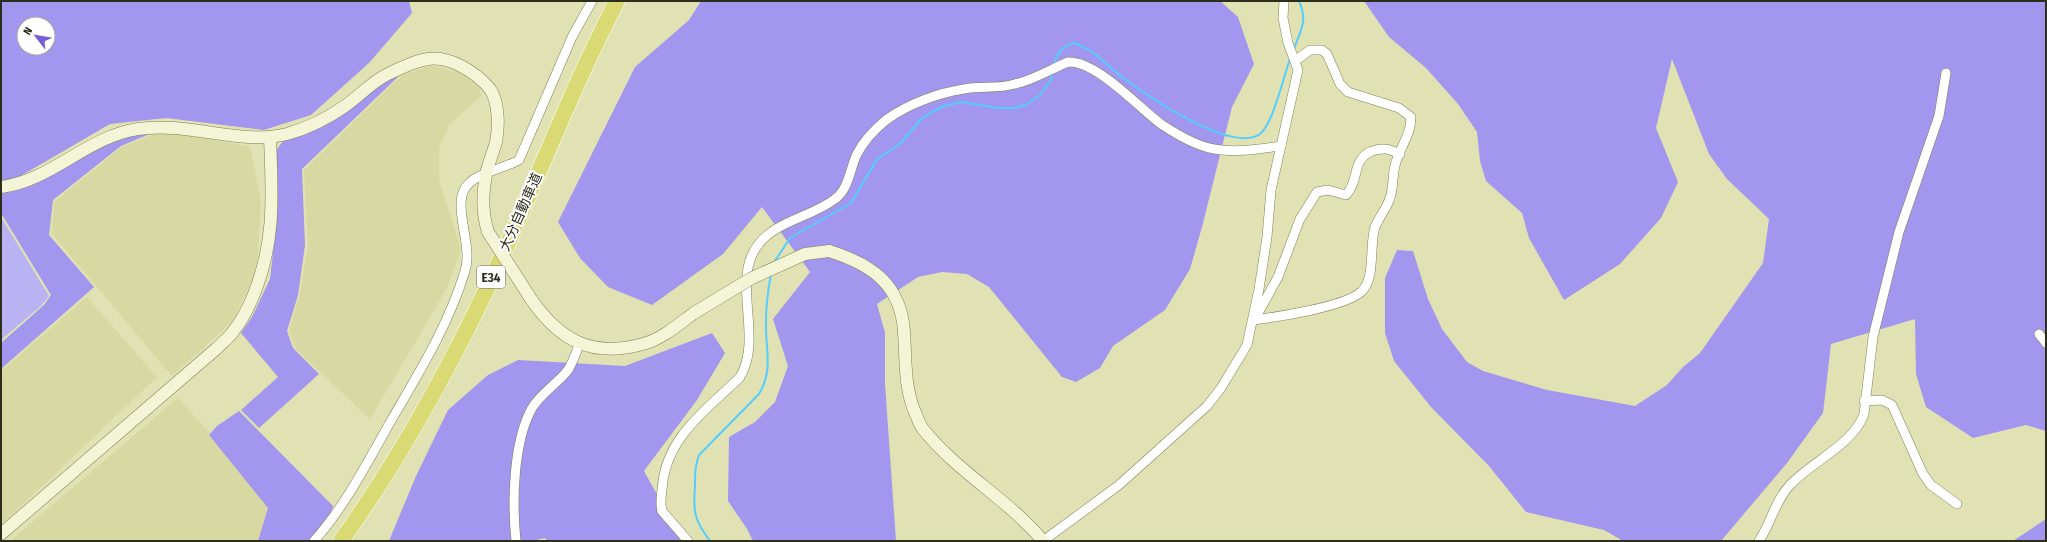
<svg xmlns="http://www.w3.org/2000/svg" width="2047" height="542" font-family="'Fira Sans Condensed','Noto Sans JP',sans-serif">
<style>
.built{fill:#d8d9a2}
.green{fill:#bab3f3}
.forest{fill:#a296ee;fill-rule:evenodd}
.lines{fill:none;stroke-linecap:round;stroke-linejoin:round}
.stream{stroke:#55cdfe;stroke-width:2}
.street-casing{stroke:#7f8055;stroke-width:10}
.secondary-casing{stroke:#7f8055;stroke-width:13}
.highway-casing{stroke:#fff;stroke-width:17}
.street{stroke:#fff;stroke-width:9}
.secondary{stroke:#f4f4d6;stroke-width:12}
.highway{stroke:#dada75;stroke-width:16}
.secondary-bridge-casing{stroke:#7f8055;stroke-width:13;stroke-linecap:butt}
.secondary-bridge{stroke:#f4f4d6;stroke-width:12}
.labels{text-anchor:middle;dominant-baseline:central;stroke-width:4;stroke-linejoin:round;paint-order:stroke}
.shield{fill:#fff;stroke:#6b6c5f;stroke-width:1}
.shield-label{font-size:13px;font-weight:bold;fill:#2c2d1a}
.street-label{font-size:14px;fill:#2c2d1a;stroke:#fff}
</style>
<rect width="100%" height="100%" fill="#e1e2b3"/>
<g class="built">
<path d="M431,66L457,72L478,82L481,96L449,125L439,148V179L461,250L446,290L370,419L296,349L289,331L300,293L308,245L304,170L402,75Z"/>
<path d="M159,132L199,137L250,147L261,202L257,270L232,322L172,376L52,234L54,202L122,147Z"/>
<path d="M87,297L157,377L1,525V371Z"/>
<path d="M178,398L281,512L273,541H10Z"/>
</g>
<path class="green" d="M1,217L49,296L41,306L1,340Z"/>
<g class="forest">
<path d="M1,1H409L412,13L369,63L311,115L264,130L166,118L110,124L12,181L1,182ZM24,24H48V48H24Z"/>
<path d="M701,1H1220L1238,17L1254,64L1232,107L1202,227L1190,269L1165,310L1113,346L1100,368L1076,382L1062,377L989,287L967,274L942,272L918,277L877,304L885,333V384L896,541H753L747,529L728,501L729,437L755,422L775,402L788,366L773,319L810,272L762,207L723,254L652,305L608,287L580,258L558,222L635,67L689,20Z"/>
<path d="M1364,1H2046V431L2026,425L1973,438L1926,407L1916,374L1915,319L1831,344L1823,413L1787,463L1721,541H1623L1604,530L1526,512L1489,466L1431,407L1394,361L1385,333V278L1397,250L1413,251L1428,299L1442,329L1467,362L1483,371L1547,390L1635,406L1667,385L1683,367L1700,353L1763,263L1769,219L1727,179L1709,154L1672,59L1656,128L1678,182L1661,218L1620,264L1564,300L1529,238L1522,213L1486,181L1480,161L1477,132L1458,104L1426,68L1389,37Z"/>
<path d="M398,73L401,74L302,169L305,245L298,295L287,331L293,348L319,374L259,428L241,410L278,377L241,333L252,317L270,279L276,227L277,149L284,140L349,108Z"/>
<path d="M159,130L121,146L53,200L49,235L94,287L1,369V343L44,305L51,295L1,213V189L98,144Z"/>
<path d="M712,333L725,353L697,400L644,471L683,541H547L545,538L532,541H389L416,476L448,410L488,375L518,360L625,366Z"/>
<path d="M239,411L333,506L331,513L309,541H258L268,508L209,435L217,426Z"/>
<path d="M2046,519V541H2013Z"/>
</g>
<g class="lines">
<g class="stream">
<path d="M1294,49C1301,29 1308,21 1299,1"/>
<path d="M1054,64C1058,51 1062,46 1075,43C1081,46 1088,49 1094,53C1100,58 1106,64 1112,69C1136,89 1230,155 1260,134C1273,124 1284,75 1290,59"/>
<path d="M773,264L790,238L851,203L877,159L901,143L921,119L930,113L944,106L962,102L998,108H1015L1026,105L1040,95L1051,80L1052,73"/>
<path d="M710,541C694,520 693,511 695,486C695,474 695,466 699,455L759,394C774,369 765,349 766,321C766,305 768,290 771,274"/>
</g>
<g class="street-casing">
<g id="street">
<path d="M1257,315L1278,277L1300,219L1317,192L1328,190L1346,195C1360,180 1351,160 1372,151C1384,147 1389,149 1400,154"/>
<path d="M1253,320C1277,317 1344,307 1361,292C1376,279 1369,245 1375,227C1379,217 1387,208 1390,198C1394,186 1392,174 1396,162C1401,145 1411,135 1411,117L1399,108L1348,92L1340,84L1327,54L1322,50H1310L1295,61"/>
<path d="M2039,334L2046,343"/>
<path d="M1864,401L1882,400L1892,405L1923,474L1931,485L1957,504"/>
<path d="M314,541C346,505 368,461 392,419C420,371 449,324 465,271C473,247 454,210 464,190C472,173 504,169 519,160L572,37L592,1"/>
<path d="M516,541C512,503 513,442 532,408C541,393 558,383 568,370C573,362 576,353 579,345"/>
<path d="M688,541L662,511C660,504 661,497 662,490C665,437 706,411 740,377C762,341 735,288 753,253C769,221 809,219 835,199C849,189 850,168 857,154C864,140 874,130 886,120C908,104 938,93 964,89C981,86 998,89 1015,84C1033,80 1051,69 1068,62C1097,61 1138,107 1161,124C1176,134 1196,146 1214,149C1236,153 1259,149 1281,146"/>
<path d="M1043,541L1119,485L1207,406L1221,388L1247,345L1259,289L1267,237L1271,190L1298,70L1288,43L1283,18L1284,1"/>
<path d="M1759,541C1771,523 1775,501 1790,485C1811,462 1854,444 1864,414L1873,337L1899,232L1939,116L1946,73"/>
</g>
</g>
<g class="secondary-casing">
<g id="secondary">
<path d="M1,187C53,180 86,137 138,129C187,121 240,146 287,134C308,128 328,118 345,106C359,96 371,83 386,75C398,69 414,61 428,59C450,56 476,72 490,89C499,102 499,127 496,142C493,153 488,164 486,175C482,195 482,213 488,232"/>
<path d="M829,251C871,264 901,284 904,332C906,359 904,384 914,410C917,416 919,424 923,429C957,472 1008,499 1043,541"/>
<path d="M531,299C560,341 592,358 643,344C662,339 679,324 694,313"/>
<path d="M1,534L216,349C222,343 230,337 235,329C243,319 249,306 254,294C276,239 272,194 270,137"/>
</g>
</g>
<g class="highway-casing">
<path id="highway" d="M341,541C407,449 461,347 508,243C544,162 576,80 617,1"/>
</g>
<use href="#street" class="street"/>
<use href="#secondary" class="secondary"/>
<use href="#highway" class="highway"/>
<g class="secondary-bridge-casing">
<g id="secondary-bridge">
<path d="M488,232L531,299"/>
<path d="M694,313L752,278L805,254L829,251"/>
</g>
</g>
<use href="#secondary-bridge" class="secondary-bridge"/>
</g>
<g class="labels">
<rect class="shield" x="477" y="266" width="28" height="22" rx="3"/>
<g class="shield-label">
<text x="491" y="277">E34</text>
</g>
<g class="street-label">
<text transform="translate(521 212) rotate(-66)">大分自動車道</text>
</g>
</g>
<rect width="2047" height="542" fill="none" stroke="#2c2d1a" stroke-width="4"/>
<g transform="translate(36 36) rotate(301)"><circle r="19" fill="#ffffff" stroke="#ababa3"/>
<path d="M0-3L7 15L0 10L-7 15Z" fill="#765dd7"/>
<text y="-6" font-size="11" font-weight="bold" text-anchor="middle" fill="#2c2d1a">N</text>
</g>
</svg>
